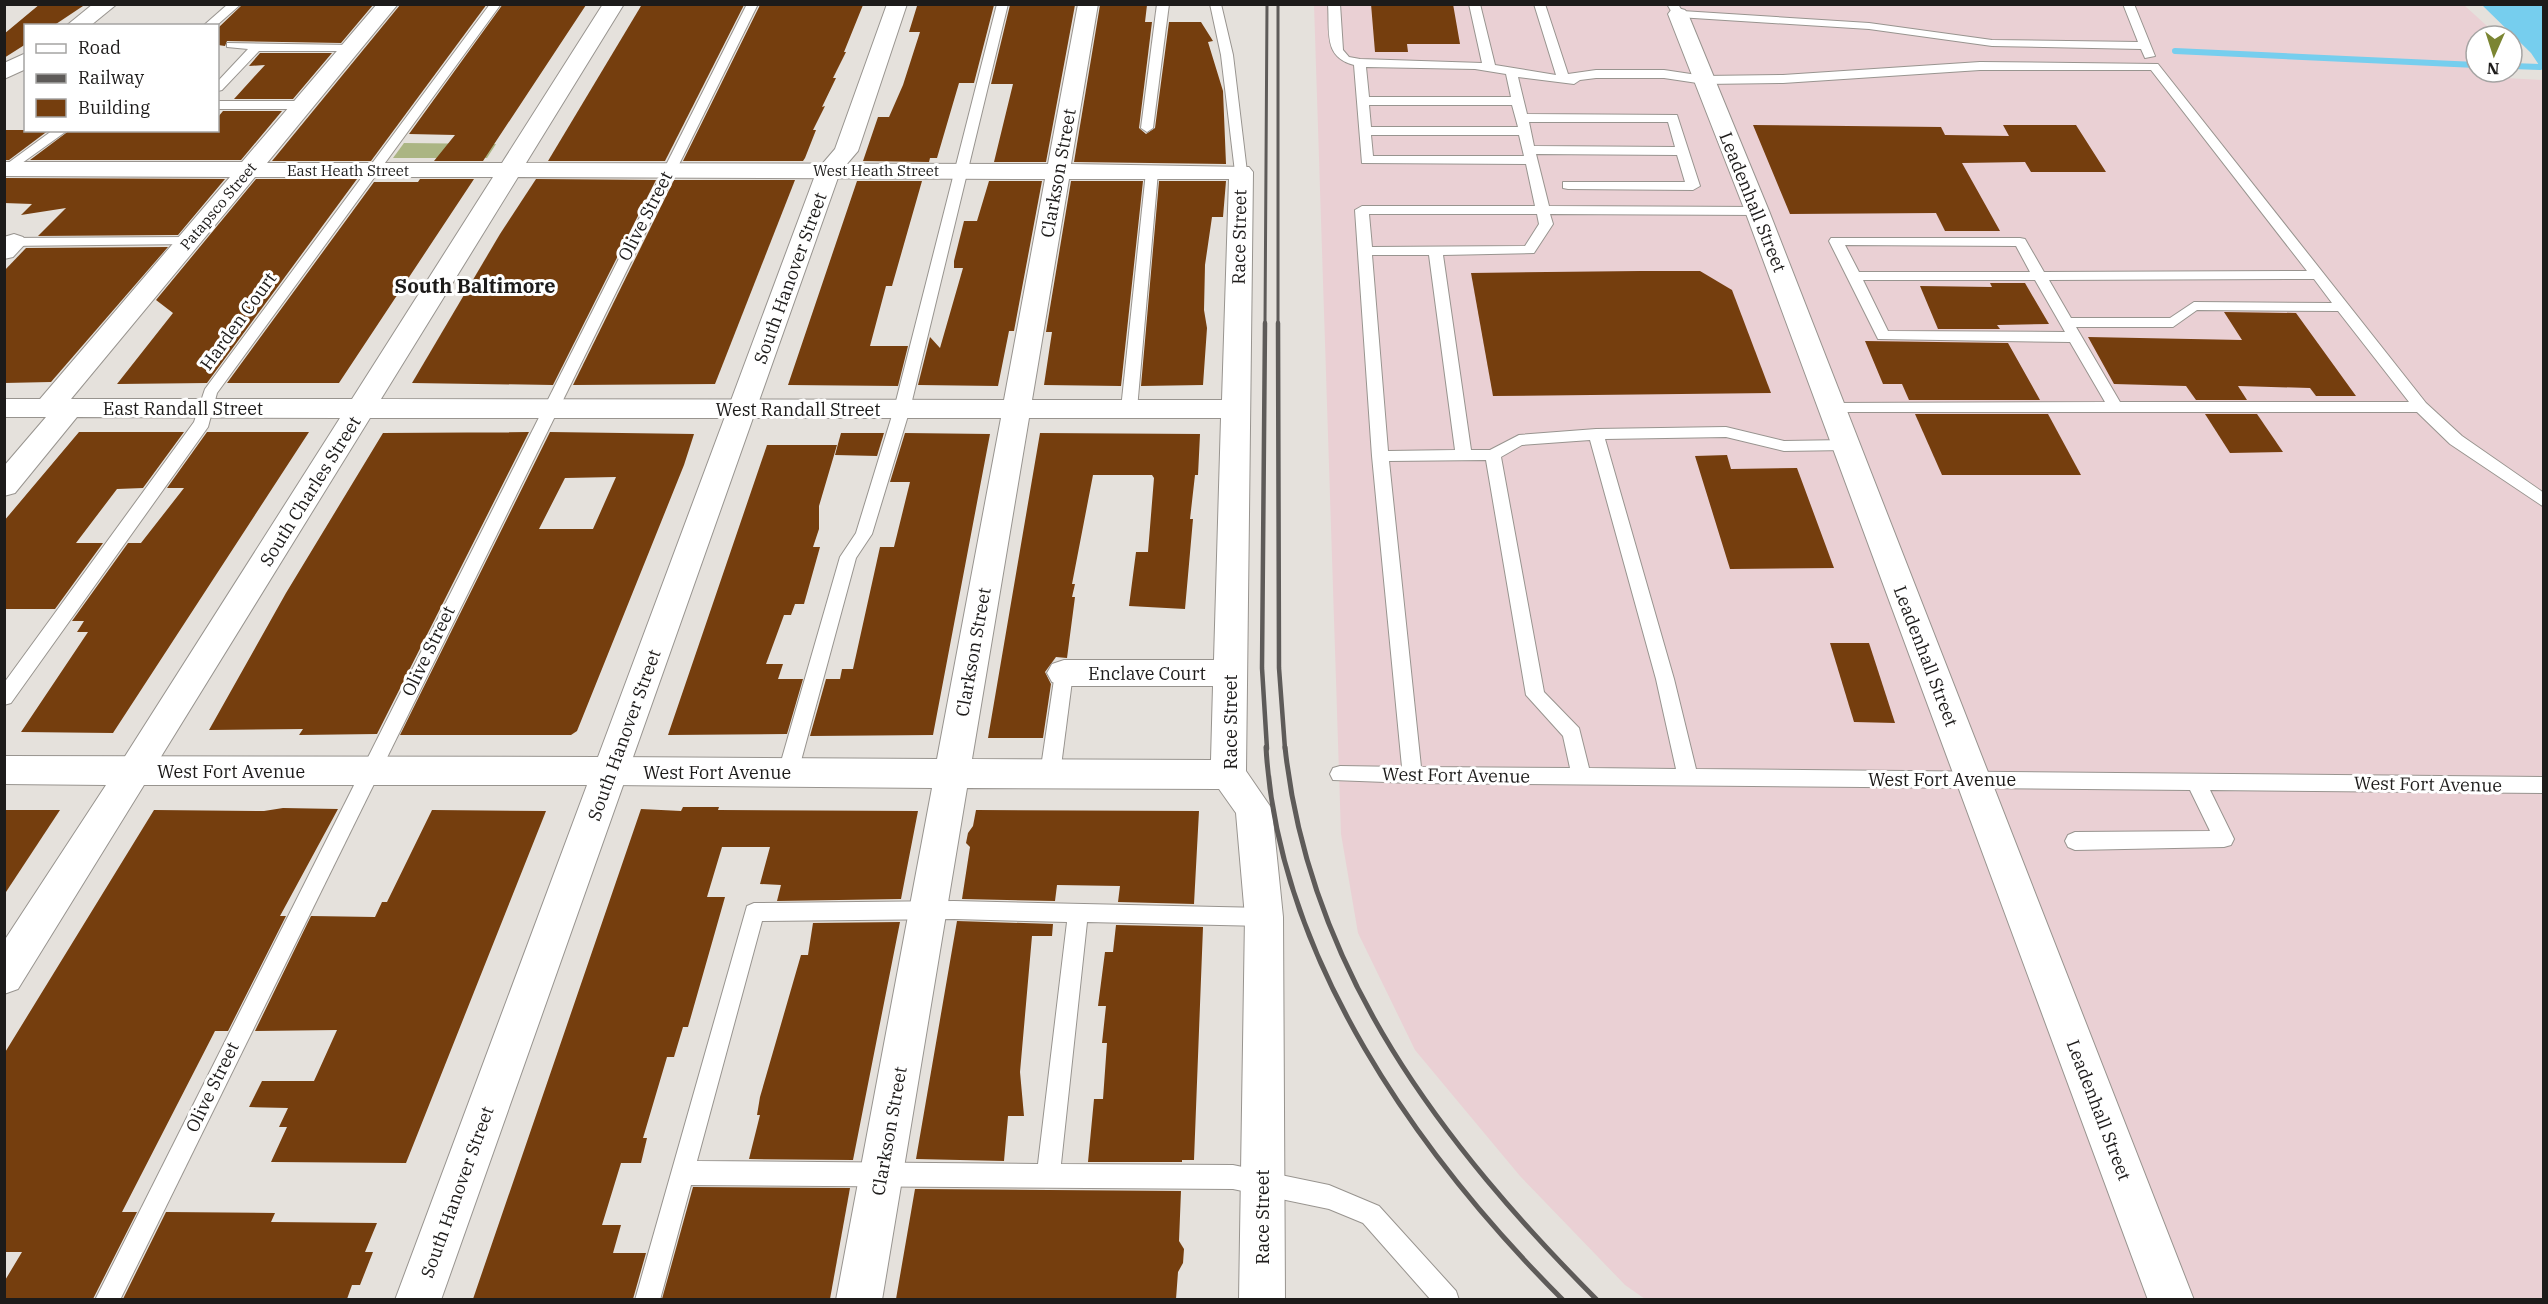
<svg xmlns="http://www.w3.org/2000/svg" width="2548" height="1304" font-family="'IBM Plex Serif',serif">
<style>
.industrial{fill:#ead0d4}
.green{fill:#abb583}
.water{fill:#76ceee}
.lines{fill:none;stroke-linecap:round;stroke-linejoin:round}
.stream{stroke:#76ceee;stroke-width:6}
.building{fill:#753e0e;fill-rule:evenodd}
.lane-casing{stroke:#98948f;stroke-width:2}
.street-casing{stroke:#98948f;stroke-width:2}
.secondary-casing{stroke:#98948f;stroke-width:2}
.lane{fill:#fff;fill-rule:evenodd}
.street{fill:#fff;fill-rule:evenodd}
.secondary{fill:#fff;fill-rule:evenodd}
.rail-far2{stroke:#5e5b59;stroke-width:3}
.rail-far1{stroke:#5e5b59;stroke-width:4.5}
.rail{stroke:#5e5b59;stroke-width:5}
.labels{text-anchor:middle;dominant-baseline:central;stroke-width:6;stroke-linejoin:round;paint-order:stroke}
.far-street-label{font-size:15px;fill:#1d1b1a;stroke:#fff}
.street-label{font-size:18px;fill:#1d1b1a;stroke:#fff}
.far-district-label{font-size:20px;font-weight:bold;fill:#1d1b1a;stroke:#fff}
</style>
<rect width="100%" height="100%" fill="#e5e1dc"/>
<path class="industrial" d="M1314,5H2464L2498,36H2476V58H2469L2476,65V72H2482L2487,77L2543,80V1299H1645L1625,1285L1520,1176L1415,1050L1358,933L1341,834Z"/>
<path class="green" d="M404,143L496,144L487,158H393Z"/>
<path class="water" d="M2482,5H2543V71L2531,53Z"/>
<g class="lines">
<g class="stream">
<path d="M2175,51L2476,65"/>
<path d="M2512,66L2540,67"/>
</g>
</g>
<g class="building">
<path d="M40,4H86L53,26H26V44L4,58V34Z"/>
<path d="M243,4L298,5H373L341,43L227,41L225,46L218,45V28Z"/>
<path d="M404,4H487L371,161H272L400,5Z"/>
<path d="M503,4L586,5L483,161H434L455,135L409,134Z"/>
<path d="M1371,4H1453L1460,44H1407L1408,52H1375Z"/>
<path d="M732,5H744L665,161H548L641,6Z"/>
<path d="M760,5H863L844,52H846L833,78H836L822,107L825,106L813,130H816L805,158L803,161H683Z"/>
<path d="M978,5H994L974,83H959L937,158H930L929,162L863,161L878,117H889L903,85L920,32H909L917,6Z"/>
<path d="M1010,5H1075L1046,162H994L1013,84H991Z"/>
<path d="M1100,5H1147L1145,22H1152L1139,128L1146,134L1155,128L1169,22H1201L1213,41L1208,42L1223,91L1226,164L1074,162Z"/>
<path d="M260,53H332L293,99H234L265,65L249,66Z"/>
<path d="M223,111H282L241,160H30L70,130H218V117Z"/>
<path d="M1753,125L1941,127L1945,135L2009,136L2003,125H2076L2106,172H2031L2025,162L1962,163L2000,231H1945L1936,213L1790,214Z"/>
<path d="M4,130H49L9,160H4Z"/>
<path d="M4,178L225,179L178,235L38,236L66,208L21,215L32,204L4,203Z"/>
<path d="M256,179H357L207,383L117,384L173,313L156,300Z"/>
<path d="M420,179H474L339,383H227L374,182H418Z"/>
<path d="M536,179L656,180L553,385L412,383L500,234Z"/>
<path d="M674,180H795L715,384L573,385Z"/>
<path d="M857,181H922L892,286H886L870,346H908L898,386L788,385Z"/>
<path d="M989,181H1042L1014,331H1009L998,386L918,385L930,337L940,348L963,268H954V261L964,221H977Z"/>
<path d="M1071,181H1143L1121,386L1044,385L1052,332H1046Z"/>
<path d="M1159,181H1226L1223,217H1212L1205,265L1204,310L1207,328L1203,385L1141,386Z"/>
<path d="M168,247L51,382L4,383V271L26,248Z"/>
<path d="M1640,271H1700L1732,290L1771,393L1493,396L1471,273Z"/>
<path d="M1990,283H2025L2049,324L1997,325L2000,329H1938L1920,286L1992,287Z"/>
<path d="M2224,312L2296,313L2356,396H2316L2310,388L2238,386L2247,400H2196L2186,386L2114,384L2088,337L2242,340Z"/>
<path d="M1865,341L2008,343L2040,400H1909L1902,384H1883Z"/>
<path d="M1915,414H2048L2081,475H1942Z"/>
<path d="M2205,414H2257L2283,452L2230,453Z"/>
<path d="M79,432H184L143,488L117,489L76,543H103L55,609H4V521Z"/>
<path d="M207,432H309L113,733L21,732L88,632H77L84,621H72L128,543H141L184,488H167Z"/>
<path d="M529,432L377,734L299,735L303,729L209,730L286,593L383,433Z"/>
<path d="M550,432L694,434L684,465L577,731L571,735H400ZM616,477L593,529H539L565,478Z"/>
<path d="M841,433H884L877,456L835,455Z"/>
<path d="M905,433L990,434L933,735L810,736L826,679H840L842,669H853L880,547H894L910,482H890Z"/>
<path d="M1040,433L1200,434L1198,475H1195L1190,519H1193L1185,609L1129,606L1136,552H1148L1154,478L1152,475H1093L1072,584H1075L1072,597H1075L1067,658L1056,657L1045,672L1051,684L1043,738H988Z"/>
<path d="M767,445H837L819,506V529L813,547H820L804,604H795L791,615H784L766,664H783L778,679H803L787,734L668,735Z"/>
<path d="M1727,455L1731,469L1797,468L1834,568L1730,569L1695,456Z"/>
<path d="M1830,643H1869L1895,723L1854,722Z"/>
<path d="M683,807H719L718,810L918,811L901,899L777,901L781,885L760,884L770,847H722L707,897H725L688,1027H683L674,1057H667L643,1138H647L641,1163H621L602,1225H621L613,1253H646L633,1299H473L641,809L681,811Z"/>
<path d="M283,808L338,809L280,916H286L228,1031H215L122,1212H137L93,1299H4V1282L22,1252H4V1054L154,810L264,811Z"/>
<path d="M4,810H60L4,895Z"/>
<path d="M432,810L546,811L406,1163L271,1162L287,1127H279L288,1108L249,1107L262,1081H314L337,1030L255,1031L311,916L375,917L382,902H387Z"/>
<path d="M976,810L1199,811L1194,904L1118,902L1120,886L1057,885L1055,901L962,899L970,847L966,843L968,833L973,826Z"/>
<path d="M957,921L1053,924L1052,936H1032L1020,1072L1024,1116H1008L1004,1161L916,1159Z"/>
<path d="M900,922L853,1160L749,1159L760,1115H757L760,1097L801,955H808L813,923Z"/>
<path d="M1116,925L1203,927L1194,1160H1182V1162H1088L1094,1099H1103L1107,1043H1102L1106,1006H1098L1105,952H1113Z"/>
<path d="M693,1187L850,1188L830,1299H662Z"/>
<path d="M915,1189L1181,1191L1179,1241L1184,1249L1183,1263L1178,1272L1176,1299H896Z"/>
<path d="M166,1212L275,1213L271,1222L377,1223L365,1252H373L360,1285H352L347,1299H123Z"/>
</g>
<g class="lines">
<g class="lane-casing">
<g id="lane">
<path d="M228,4H241L216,26H203Z"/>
<path d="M490,4H501L217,393L208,427L11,703L4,705V683L194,422L205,389Z"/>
<path d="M747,4H758L120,1300H95Z"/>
<path d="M997,4H1008L910,409L872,534L856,558L798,772L795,778L788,780L781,778L778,772L840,557L856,533L894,409Z"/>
<path d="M1157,4H1169L1153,128L1147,132L1141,128Z"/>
<path d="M1210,4H1221L1233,55L1247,172L1241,176L1235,172L1221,55Z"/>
<path d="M1328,4H1340L1343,50L1349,57L1360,59L1482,63L1469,4H1480L1495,65L1556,75L1534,4H1545L1568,74L1596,70H1664L1704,76L1783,75L1980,62L2158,64L2426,403L2462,436L2544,493V507L2450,444L2417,412H1827L1824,408L1832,403L2105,402L2070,342L1878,339L1829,241L1831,238H2020L2025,239L2044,272L2307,271L2151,70H1980L1783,83L1704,84L1664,78H1596L1580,80L1574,84L1518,77L1527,114L1677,115L1700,186L1693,190L1568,189L1563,188V182H1685L1677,155L1536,154L1549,206L1757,207L1764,211L1757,215L1550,214L1553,224L1534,253L1443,255L1471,450H1490L1519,435L1596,429L1726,427L1784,441L1846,440L1854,445L1846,450L1784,451L1726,437L1605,439L1674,679L1696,769L2544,777V793L2210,790L2234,839L2231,845L2224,847L2075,850L2068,847L2065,841L2068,835L2075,832L2210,831L2190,790L1412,783L1333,780L1330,774L1333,768L1340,766L1402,767L1372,456L1355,210L1362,206H1535L1526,164L1362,163L1354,65C1323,57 1330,32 1328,4ZM1366,67L1475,69L1506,74L1511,97H1369ZM1369,105H1512L1518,127H1371ZM1529,122H1668L1675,147L1534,146ZM1371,135H1519L1524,156H1373ZM1369,214H1537L1539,224L1525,246L1372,247ZM1845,245L2016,246L2030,272H1859ZM1372,255H1429L1455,450L1388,451ZM2314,279L2332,303L2194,302L2170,318H2071L2049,280ZM1863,280H2035L2065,332L1888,331ZM2197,310L2338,311L2409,402H2120L2076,327H2173ZM1590,440L1656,679L1676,769L1589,768L1579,728L1544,692L1501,457L1522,445ZM1486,460L1526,695L1563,736L1570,768L1421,767L1389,461Z"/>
<path d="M1667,4H1678L1682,11L1869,23L1992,40L2138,42L2123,4H2134L2155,56L2145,58L2141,49L1992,46L1869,29L1678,17L1674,16Z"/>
<path d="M227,43L351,45L357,48L351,51H259L222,90L218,91V81L248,49L227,47Z"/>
<path d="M218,101H304L310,105L304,109H218Z"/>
<path d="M53,130H68L4,176V166Z"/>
<path d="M1152,168L1158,172L1137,409L1129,414L1121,409L1146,172Z"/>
<path d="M189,237L196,241L194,244L4,246V238Z"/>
<path d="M1064,666L1070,668L1073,673L1060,774L1057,780L1050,782L1043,780L1040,774L1055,673L1058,668Z"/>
<path d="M954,901L1264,908L1271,910L1274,917L1271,924L1264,926L1087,922L1061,1164L1233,1165L1329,1185L1379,1206L1456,1291L1459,1300H1431L1363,1223L1329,1209L1233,1189L691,1185L660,1300H635L747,906L754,903ZM954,919L1067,922L1038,1164L697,1161L762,921Z"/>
</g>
</g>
<g class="street-casing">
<g id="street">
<path d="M93,4H117L90,26H66Z"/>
<path d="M377,4H398L267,163H502L603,4H624L526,163L1048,164L1078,4H1098L1071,164L1249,167L1253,172L1246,771L1272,809L1283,917L1285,1300H1239L1245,917L1236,813L1219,789L967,788L882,1300H836L932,788L611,785L599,781L593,771L599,761L611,757L937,759L1001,418H370L146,781L134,785L122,781L116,771L122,761L340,418L77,417L15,493L4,496V466L46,417H4V399H40L230,177L4,176V162H242ZM255,177H493L352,399H71ZM518,177L1045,179L1004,400L381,399ZM1069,179H1229L1222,400H1032ZM1029,418H1221L1214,660H1064L1052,664L1047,673L1052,682L1064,686H1213L1211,760L972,759Z"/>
<path d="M1678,8L1685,10L1688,14L1769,211L2194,1300H2148L1745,211L1668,14L1671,10Z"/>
<path d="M26,53V69L4,79V63Z"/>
<path d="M14,234L23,237L27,242L13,257L4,259V237Z"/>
</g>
</g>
<g class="secondary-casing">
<path id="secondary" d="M887,4H907L858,151L840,172L441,1300H395L587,785H144L18,989L4,994V941L106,785L4,784V756L598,757L817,170L835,149Z"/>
</g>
<use href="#lane" class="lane"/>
<use href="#street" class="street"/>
<use href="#secondary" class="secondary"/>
<g class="rail-far2">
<path d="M1278,4V325"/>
<path d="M1265,325L1267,4"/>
</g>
<g class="rail-far1">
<path d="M1265,323L1262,668L1267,749"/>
<path d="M1278,323L1279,668L1285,749"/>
</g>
<g class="rail">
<path d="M1266,747C1278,958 1418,1155 1563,1300"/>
<path d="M1285,747C1309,972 1443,1145 1597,1300"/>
</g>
</g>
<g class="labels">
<g class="far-street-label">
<text x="348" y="170">East Heath Street</text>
<text x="876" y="170">West Heath Street</text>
<text transform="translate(218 206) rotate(-50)">Patapsco Street</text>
</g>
<g class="street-label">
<text transform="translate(1058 173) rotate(-80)">Clarkson Street</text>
<text transform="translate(1753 202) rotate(68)">Leadenhall Street</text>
<text transform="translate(645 216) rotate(-63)">Olive Street</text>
<text transform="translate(1239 237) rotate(-89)">Race Street</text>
<text transform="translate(790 278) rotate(-70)">South Hanover Street</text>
<text transform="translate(238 321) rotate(-54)">Harden Court</text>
<text x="183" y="408">East Randall Street</text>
<text x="798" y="409">West Randall Street</text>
<text transform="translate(310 491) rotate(-58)">South Charles Street</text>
<text transform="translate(428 651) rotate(-64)">Olive Street</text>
<text transform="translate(973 652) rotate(-80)">Clarkson Street</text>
<text transform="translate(1926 656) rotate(69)">Leadenhall Street</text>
<text x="1147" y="673">Enclave Court</text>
<text transform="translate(1230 722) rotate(-90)">Race Street</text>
<text transform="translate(624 735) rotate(-70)">South Hanover Street</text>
<text x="231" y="771">West Fort Avenue</text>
<text x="717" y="772">West Fort Avenue</text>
<text transform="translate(1456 775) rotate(1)">West Fort Avenue</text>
<text x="1942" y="779">West Fort Avenue</text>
<text transform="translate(2428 784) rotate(1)">West Fort Avenue</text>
<text transform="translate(212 1087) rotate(-64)">Olive Street</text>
<text transform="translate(2099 1110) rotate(69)">Leadenhall Street</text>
<text transform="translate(889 1131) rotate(-80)">Clarkson Street</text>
<text transform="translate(457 1192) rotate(-70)">South Hanover Street</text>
<text transform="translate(1262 1217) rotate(-90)">Race Street</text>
</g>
<g class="far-district-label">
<text x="475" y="285">South Baltimore</text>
</g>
</g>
<rect width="2548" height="1304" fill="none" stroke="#1d1b1a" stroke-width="12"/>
<rect x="24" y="24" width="195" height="108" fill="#ffffff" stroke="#a5a4a3" stroke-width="1.5"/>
<rect x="36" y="44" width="30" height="9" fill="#ffffff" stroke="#a5a4a3" stroke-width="1.5"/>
<text x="78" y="54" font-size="18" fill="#1d1b1a">Road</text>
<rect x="36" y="74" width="30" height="9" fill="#5e5b59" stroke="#a5a4a3" stroke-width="1.5"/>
<text x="78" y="84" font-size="18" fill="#1d1b1a">Railway</text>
<rect x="36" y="99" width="30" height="18" fill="#753e0e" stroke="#a5a4a3" stroke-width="1.5"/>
<text x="78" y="114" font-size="18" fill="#1d1b1a">Building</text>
<g transform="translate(2494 54) rotate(183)"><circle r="28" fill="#ffffff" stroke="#a5a4a3" stroke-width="1.5"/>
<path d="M0-4.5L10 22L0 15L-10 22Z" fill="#7b8532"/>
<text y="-9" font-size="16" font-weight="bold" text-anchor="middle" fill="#1d1b1a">N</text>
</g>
</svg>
